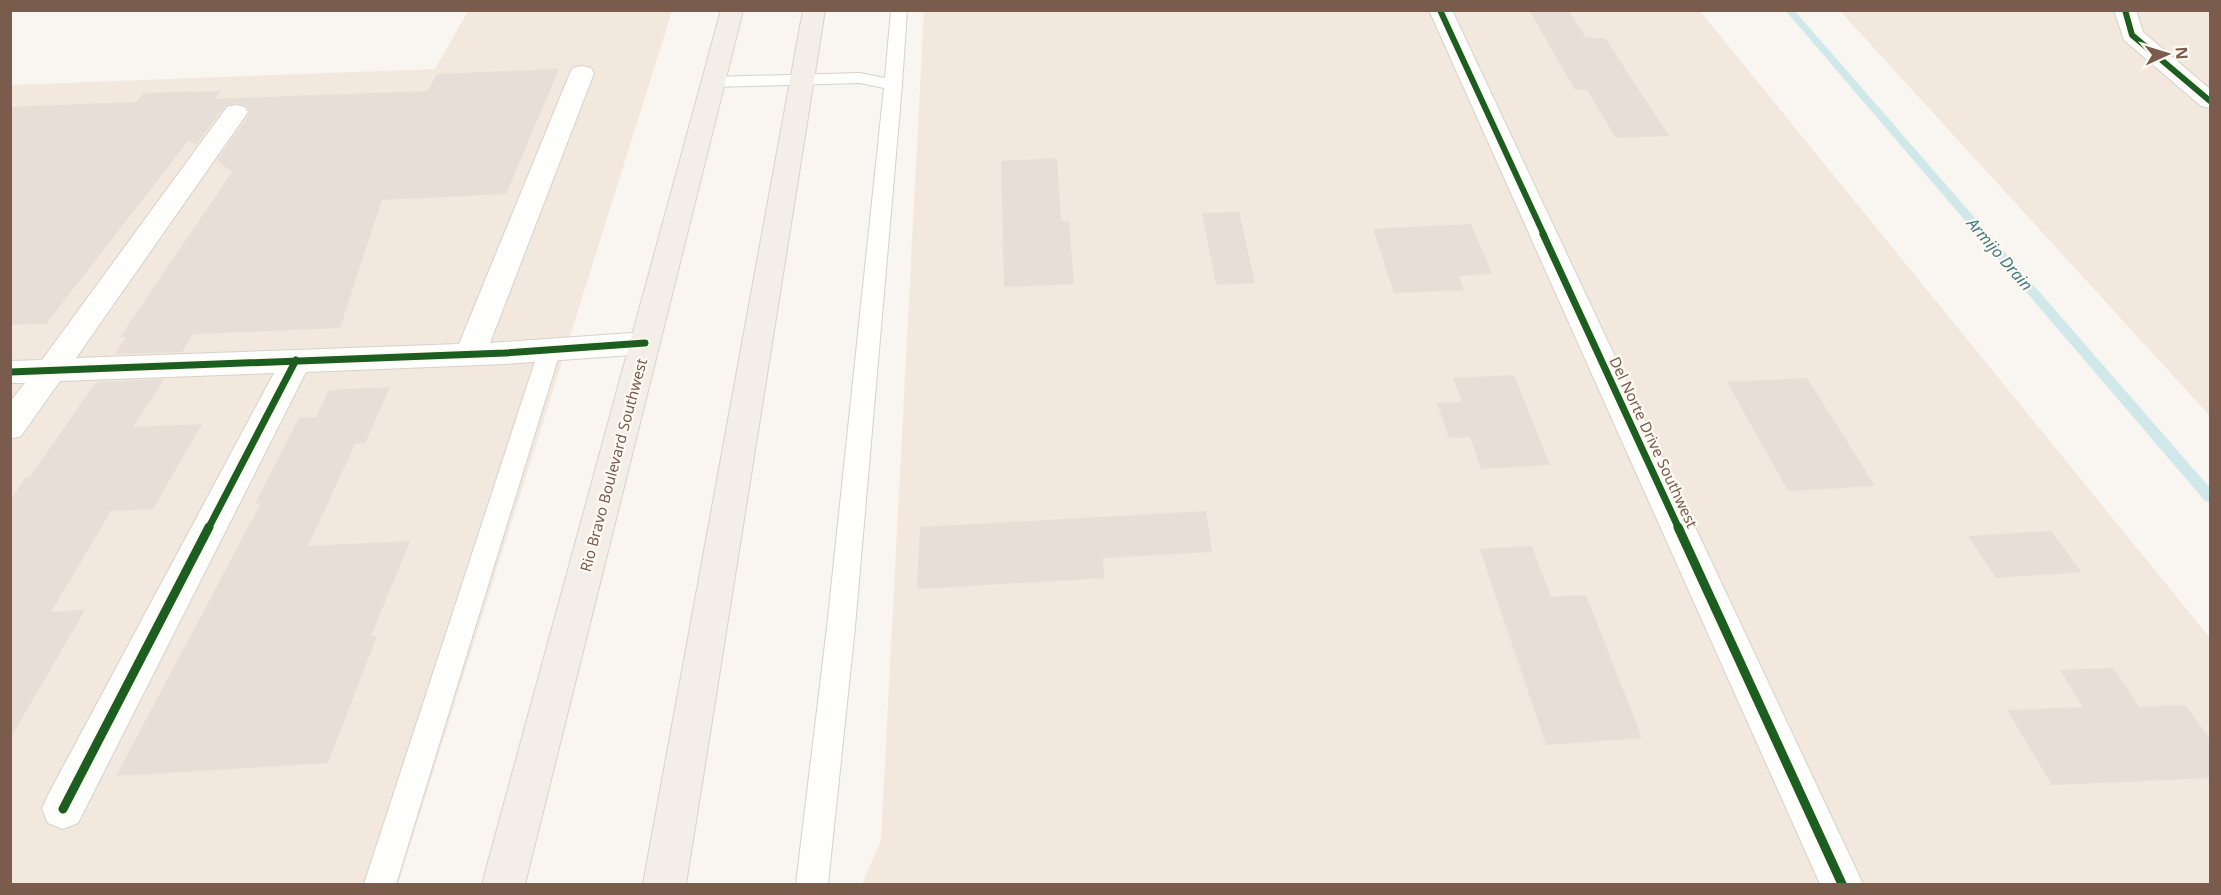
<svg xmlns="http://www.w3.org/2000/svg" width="2221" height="895" font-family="'Noto Sans',sans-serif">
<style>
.residential{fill:#f2e8de}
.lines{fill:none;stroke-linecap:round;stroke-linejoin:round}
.stream{fill:#d0e8ea;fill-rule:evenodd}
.building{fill:#e6ded7}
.service-casing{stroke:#d7d1cb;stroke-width:2}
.minor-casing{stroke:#d7d1cb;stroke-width:2}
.primary-casing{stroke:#dad1cc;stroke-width:2}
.service{fill:#fefefd;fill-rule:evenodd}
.minor{fill:#fefefd;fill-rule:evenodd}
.primary{fill:#f3eee8;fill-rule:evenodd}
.cycleway-far2-casing{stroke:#fffaf3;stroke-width:9}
.cycleway-far1-casing{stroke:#fffaf3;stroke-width:10}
.cycleway-casing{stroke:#fffaf3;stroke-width:13}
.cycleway-far2{stroke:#1b5e20;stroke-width:6}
.cycleway-far1{stroke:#1b5e20;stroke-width:7}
.cycleway{stroke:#1b5e20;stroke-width:9}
.labels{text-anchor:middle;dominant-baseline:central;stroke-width:4.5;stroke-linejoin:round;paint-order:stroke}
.street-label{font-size:15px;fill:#7a5c4d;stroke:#fffaf3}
.water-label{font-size:16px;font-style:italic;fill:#437c86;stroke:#fffaf3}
</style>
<rect width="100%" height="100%" fill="#f9f5f0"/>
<g class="residential">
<path d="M468,11H672L398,884H11V85L435,69Z"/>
<path d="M924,11H1700L2210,638V884H862L881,840Z"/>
<path d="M1840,11H2210V416Z"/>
</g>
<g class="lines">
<path class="stream" d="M1785,10H1794L2210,488V502L2205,501Z"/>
</g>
<g class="building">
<path d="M1529,10H1568L1586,38H1605L1669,136L1616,138L1587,90H1575Z"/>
<path d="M559,69L506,194L382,200L340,328L193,334L182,352L115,354L126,337H120L232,172L217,160L250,113L247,106L236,103L225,106L196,145L189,140L46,324L10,325V107L136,102L144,93L221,91L215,99L428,91L437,74Z"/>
<path d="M1057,158L1061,221H1069L1074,284L1004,287L1001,161Z"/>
<path d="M1239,212L1255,283L1216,285L1202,213Z"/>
<path d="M1471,224L1492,274L1459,276L1464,290L1394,293L1373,229Z"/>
<path d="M1514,375L1550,465L1481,469L1470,437L1449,438L1437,403L1462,402L1453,378Z"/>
<path d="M1807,378L1875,486L1788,491L1727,382Z"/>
<path d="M164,379L133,427L202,424L153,509L111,511L51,612L85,610L10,739V500L26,477H30L96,382Z"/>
<path d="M390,387L365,443L355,444L308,546L410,541L371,636H377L328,763L116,776L261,503L255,504L299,418L316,417L329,390Z"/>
<path d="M1206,511L1212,552L1103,558L1104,578L917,589L920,527Z"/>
<path d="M2051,531L2081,572L1996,578L1968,536Z"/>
<path d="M1532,546L1551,597L1586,595L1642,738L1546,745L1480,549Z"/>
<path d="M2113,668L2139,707L2185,705L2211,740V778L2052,785L2007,710L2083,707L2060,670Z"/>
</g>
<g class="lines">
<g class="service-casing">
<g id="service">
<path d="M891,10H907L902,85L855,627L828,884H796L827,627L884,88L860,83L713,87L707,86L704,82L707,78L713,77L860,73L885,78Z"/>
<path d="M550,341L558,343L561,349L396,884H364L539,349L542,343Z"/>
</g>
</g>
<g class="minor-casing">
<g id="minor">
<path d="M1429,10H1452L1863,884H1820Z"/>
<path d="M2114,10H2136L2143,32L2210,89V108L2201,106L2124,40Z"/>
<path d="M582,66L591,68L594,73L490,343L645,332L656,335L660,343L656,351L645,354L505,364L306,372L78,823L63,829L48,823L42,809L48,795L274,373L60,381L21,436L10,439V402L25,383H10V361L42,360L227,107L236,105L245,107L248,112L76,358L459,344L570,73L573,68Z"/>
</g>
</g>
<g class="primary-casing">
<g id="primary">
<path d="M721,10H743L525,884H482Z"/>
<path d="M803,10H825L686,884H643Z"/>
</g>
</g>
<use href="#service" class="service"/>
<use href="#minor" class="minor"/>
<use href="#primary" class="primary"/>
<g class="cycleway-far2-casing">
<g id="cycleway-far2">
<path d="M1440,10L1544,235"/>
<path d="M2125,10L2132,35L2210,101"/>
</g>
</g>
<g class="cycleway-far1-casing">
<g id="cycleway-far1">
<path d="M1543,234L1679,529"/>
<path d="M10,372L505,353L645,343"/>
<path d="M208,529L296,360"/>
</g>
</g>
<g class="cycleway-casing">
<g id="cycleway">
<path d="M1678,527L1842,884"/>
<path d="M63,809L209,527"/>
</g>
</g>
<use href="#cycleway-far2" class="cycleway-far2"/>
<use href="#cycleway-far1" class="cycleway-far1"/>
<use href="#cycleway" class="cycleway"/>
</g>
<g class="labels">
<g class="street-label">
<text transform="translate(1654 442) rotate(65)">Del Norte Drive Southwest</text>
<text transform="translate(613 465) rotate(-75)">Rio Bravo Boulevard Southwest</text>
</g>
<g class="water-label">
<text transform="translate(2000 254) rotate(49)">Armijo Drain</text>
</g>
</g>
<rect width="2221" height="895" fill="none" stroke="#7a5c4d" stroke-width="24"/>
<g transform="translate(2167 54) rotate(86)" stroke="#fffaf3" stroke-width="4.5" paint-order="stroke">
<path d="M0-4.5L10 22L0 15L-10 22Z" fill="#7a5c4d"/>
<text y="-9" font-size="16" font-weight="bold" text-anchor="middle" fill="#7a5c4d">N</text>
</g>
</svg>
